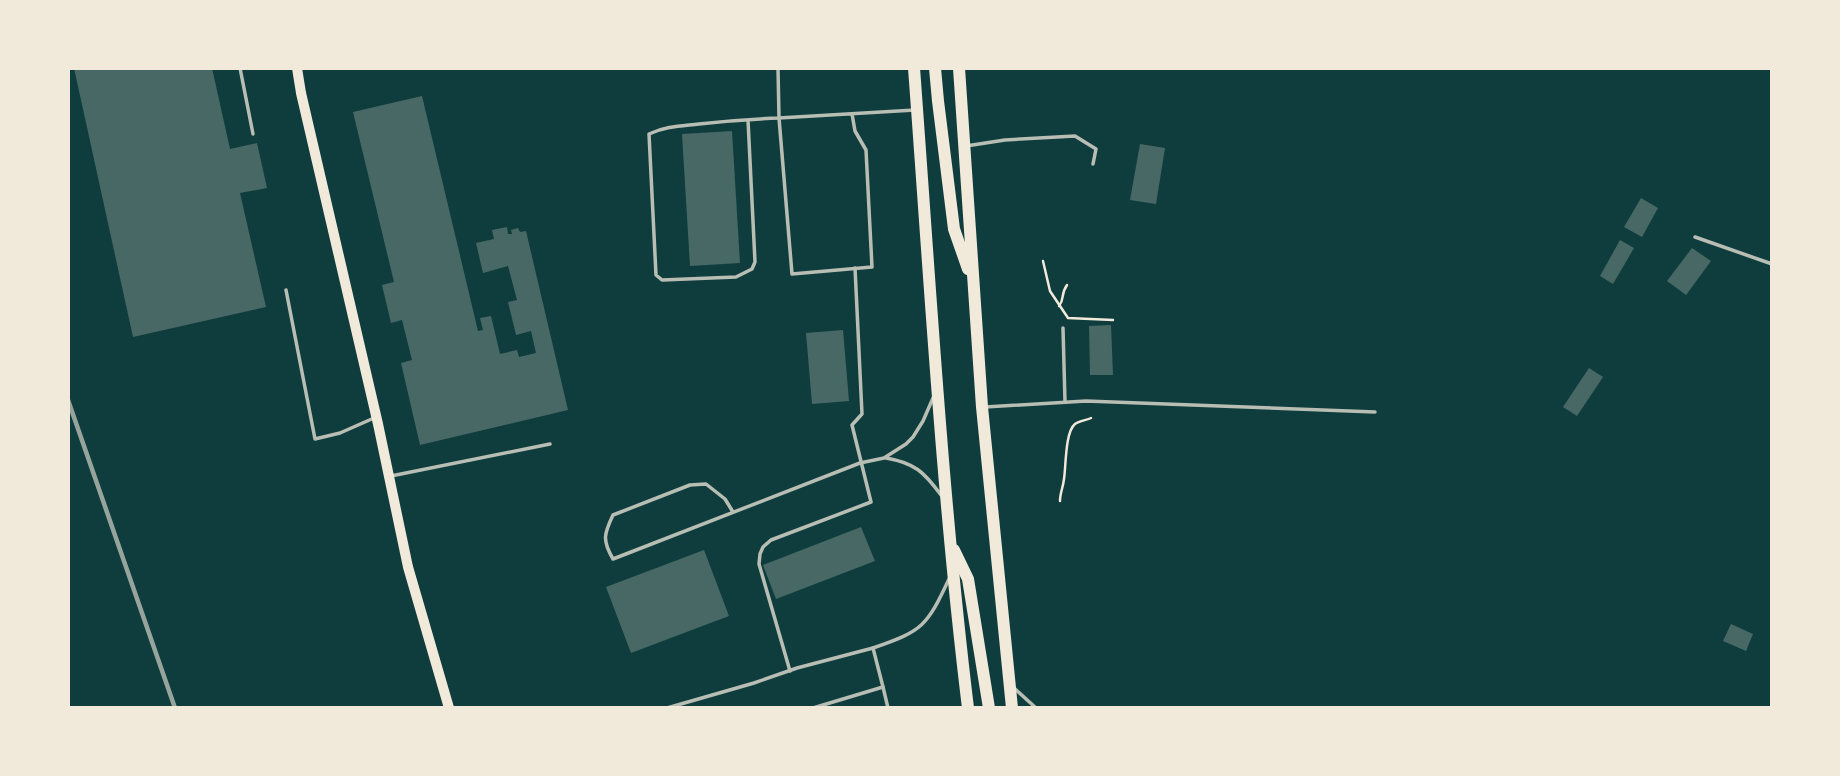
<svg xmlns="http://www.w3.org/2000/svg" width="1840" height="776" font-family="'DM Sans',sans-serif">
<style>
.building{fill:#486865}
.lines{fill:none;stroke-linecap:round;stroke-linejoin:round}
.path{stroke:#f1e9da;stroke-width:2.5}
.service{stroke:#b8beb3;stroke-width:3.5}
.secondary{stroke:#f1e9da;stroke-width:10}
.trunk{stroke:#f1e9da;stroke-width:12}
.rail{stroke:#97a49c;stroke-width:4.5}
</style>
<rect width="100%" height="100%" fill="#0f3d3e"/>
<g class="building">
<path d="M74,68H212L230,149L257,143L267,188L240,193L266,307L133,337Z"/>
<path d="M422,96L478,331L483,330L480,318L491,316L500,354L517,350L519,357L536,353L531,331L516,335L508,302L517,300L508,266L483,273L476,243L494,239L492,230L507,227L508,234H512L511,230L518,228L520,232L526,231L568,410L420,445L401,363L412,360L402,320L391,323L382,285L394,282L353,112Z"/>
<path d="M732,131L740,263L690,266L682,134Z"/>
<path d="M1140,144L1165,148L1156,204L1130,200Z"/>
<path d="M1641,198L1658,208L1642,237L1624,227Z"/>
<path d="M1620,240L1634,248L1613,284L1600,276Z"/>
<path d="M1692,248L1711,261L1686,295L1667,281Z"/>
<path d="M1111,325L1113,375H1090L1089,326Z"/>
<path d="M843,330L849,401L812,404L806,333Z"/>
<path d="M1589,368L1603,377L1577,416L1563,407Z"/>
<path d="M861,527L875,561L776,599L763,565Z"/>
<path d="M704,550L729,616L631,653L606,587Z"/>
<path d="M1731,624L1753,634L1746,651L1723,641Z"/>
</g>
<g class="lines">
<g class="path">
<path d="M1043,261L1050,291L1068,318L1113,320"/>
<path d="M1059,306C1065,299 1060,295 1067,285"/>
<path d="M1060,501C1060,493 1063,488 1064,479C1066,467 1065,432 1075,424C1079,421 1087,420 1091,418"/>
</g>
<g class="service">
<path d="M240,68L253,134"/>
<path d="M852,114L855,131L866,150L872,267L792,274L779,118L915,110"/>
<path d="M748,120L755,262L752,269L736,277L662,280L656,275L649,134C666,126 682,126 699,124C726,121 752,119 779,118L778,68"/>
<path d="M966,146L1005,140L1075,136L1096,149L1093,164"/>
<path d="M1695,237L1772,264"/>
<path d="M286,290L315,439L340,433L374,418"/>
<path d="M1063,328L1065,402"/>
<path d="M985,407L1086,401L1375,412"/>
<path d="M886,458C915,463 924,472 941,495"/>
<path d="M391,476L550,444"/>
<path d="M733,512L725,499L706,484L690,485L613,515C604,534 602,540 613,559L860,463L884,458L906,444L913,437L923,421L933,398"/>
<path d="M790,671L759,564L760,554L763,547L771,540L871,502L852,425L862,414L855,268"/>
<path d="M883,687L888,708"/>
<path d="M1014,688L1036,708"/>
<path d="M667,708L754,683L797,668L873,648"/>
<path d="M813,708L883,687L873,648C923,631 927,626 949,579"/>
</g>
<path class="secondary" d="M297,68L301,93L378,424L408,567L449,708"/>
<g class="trunk">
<path d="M914,68C930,282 942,495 968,708"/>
<path d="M935,68L938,101L954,229L968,269"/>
<path d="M959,68L982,407L1012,708"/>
<path d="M954,550L968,579L989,708"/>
</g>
<path class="rail" d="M68,400L175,708"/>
</g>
<rect width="1840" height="776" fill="none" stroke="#f1e9da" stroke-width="140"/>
</svg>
